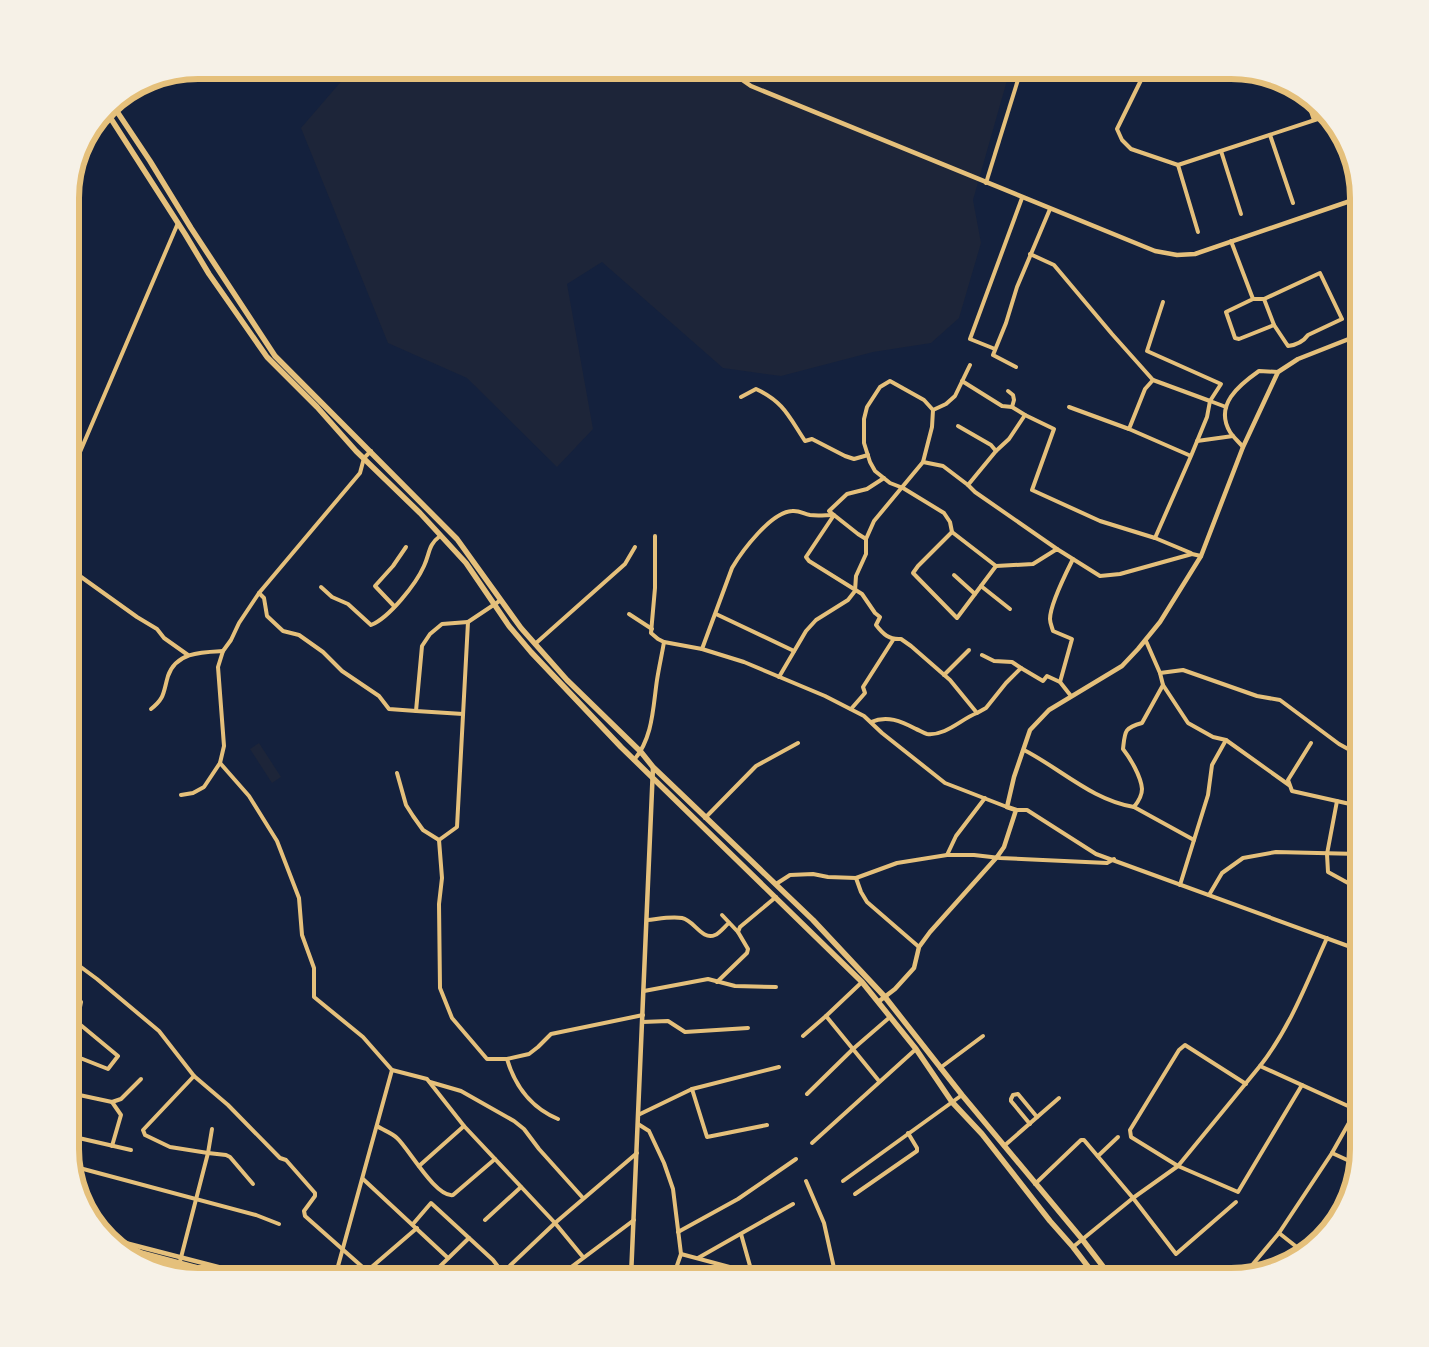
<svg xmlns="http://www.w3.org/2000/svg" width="1429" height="1347" font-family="Spectral,serif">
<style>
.green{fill:#1d2539}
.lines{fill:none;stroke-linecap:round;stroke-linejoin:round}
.minor{stroke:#e5c07b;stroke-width:4}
.tertiary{stroke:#e5c07b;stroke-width:4.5}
.primary{stroke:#e5c07b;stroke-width:5.5}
.rim{fill:none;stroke:#e5c07b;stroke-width:6}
</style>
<rect width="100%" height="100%" fill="#14213d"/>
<g class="green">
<path d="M351,70H1010L973,200L981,243L959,318L931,343L873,352L781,376L723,368L602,262L567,284L593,429L557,467L467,378L388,343L301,128Z"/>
<path d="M259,743L281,777L272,783L250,749Z"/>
</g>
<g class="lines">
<g class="minor">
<path d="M1146,70L1117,129L1122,140L1131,149L1178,165L1327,116"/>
<path d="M1306,97L1314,120"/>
<path d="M1270,135L1293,203"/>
<path d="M1344,141L1354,169"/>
<path d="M1221,151L1241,214"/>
<path d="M1178,165L1198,232"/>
<path d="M986,183L1021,70"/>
<path d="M1231,241L1253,299L1226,312L1235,338L1239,339L1274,325L1264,299H1253"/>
<path d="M1030,254L1054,265L1112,334L1153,380"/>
<path d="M1264,299L1320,273L1342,319L1308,335C1303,342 1296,345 1288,346L1274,325"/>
<path d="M1163,302L1147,351L1221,384L1210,401L1226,407"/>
<path d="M995,349L970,339L1022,198"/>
<path d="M970,365L955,396L946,404L933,410L924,400L890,381L880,387L867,407L864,419V443L870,462L875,471L890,483L903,488L944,513L950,522L952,532L996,566L1033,564L1057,549L1100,576L1120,574L1192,554L1201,556"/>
<path d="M1016,367L993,355L1006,323L1017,287L1050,209"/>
<path d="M962,381L1002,406L1012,407L1025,415"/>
<path d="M1008,391L1013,395L1014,400L1012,407"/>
<path d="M741,397L756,389C784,402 789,417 805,441L812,439L845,456L854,459L868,455"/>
<path d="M1069,407L1129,429"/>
<path d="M958,426L991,445L996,451"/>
<path d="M1197,441L1233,436"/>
<path d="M1243,447C1239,442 1233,437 1230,432C1214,405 1239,385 1259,371L1278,372"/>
<path d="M70,448L80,452"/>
<path d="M923,462L943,466L968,485"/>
<path d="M71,473L178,223"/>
<path d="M952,532L918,566L913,573L957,618L996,566"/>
<path d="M655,536V588L651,633L658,639L664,642L702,649L744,662L825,696L864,716L882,733L945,783L1007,807"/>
<path d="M1155,538L1191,456L1129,429L1145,389L1153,380L1210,401L1207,417L1191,456"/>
<path d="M866,539L858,534L834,515L806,557L809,561L862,594L875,613L880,617L876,625C883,634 889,640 901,639L911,646L950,680L977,713L986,708L1006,683L1021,668L1043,681L1047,676L1060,682L1071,696"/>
<path d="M1057,549L975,492L968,485L996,451L1009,439L1025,415L1054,429L1032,490L1100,521L1155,538L1191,553"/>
<path d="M70,569L137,617L157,629L164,638L188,655"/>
<path d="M954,575L975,594"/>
<path d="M981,586L1010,609"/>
<path d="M321,587L332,597L348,604L371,625C389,618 416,584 424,566C430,553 428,545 440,536"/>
<path d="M259,593L264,598L267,616L283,631L299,635L323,652L342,671L379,696L389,709L416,711"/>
<path d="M394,606L375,586L393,566L406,547"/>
<path d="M629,614L652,629"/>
<path d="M716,614L794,651"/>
<path d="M535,644L625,564L635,547"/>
<path d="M702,649L732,568C742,551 771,512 792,511C799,510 804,514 810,515C818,516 826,515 834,515L829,511L847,494L867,489L884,478"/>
<path d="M982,655L994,661L1012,662L1021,668"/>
<path d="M1160,673L1183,670L1257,696L1280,700L1339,744L1359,755"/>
<path d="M944,675L969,650"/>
<path d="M779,677L806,631L816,620L848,600L855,591L856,576L866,554V539L874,521L923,462L932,427L933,410"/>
<path d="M1060,682L1072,639L1053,631C1052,627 1050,623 1050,619C1050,604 1066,573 1073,559"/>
<path d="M1163,685L1188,723L1213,737L1226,740L1289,785"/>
<path d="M151,709C165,698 163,693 168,676C176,652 202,652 223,651"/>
<path d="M851,709L865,693L863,687L893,640"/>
<path d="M463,714L416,711L422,646L430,634L442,624L468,622"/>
<path d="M871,722C887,715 901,721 916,729C919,730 923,733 927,734C946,736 961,719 977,713"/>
<path d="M1311,743L1288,780L1292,791L1359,806"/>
<path d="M1024,750C1061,769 1092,800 1134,807C1138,802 1142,796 1142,789C1141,776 1130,758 1123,749C1125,731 1124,728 1142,723L1163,685L1160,673L1146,641"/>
<path d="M634,760C653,738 653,707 657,680C659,667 662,654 664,642"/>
<path d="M220,763L249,796L277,841L299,898L302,935L314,968V997L363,1037L392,1070L427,1079L464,1126L555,1223L583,1257"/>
<path d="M397,773L406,805L413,816L423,830L439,840L457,827L468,622L501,600"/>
<path d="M181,795L193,793L204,787L220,763L224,746L218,667L223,651L231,640L239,623L259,593L360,473L364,458L371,451"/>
<path d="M1337,801L1327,854L1328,872L1359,889"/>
<path d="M1134,807L1194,840"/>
<path d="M1016,810H1027L1096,854L1359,950"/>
<path d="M705,818L756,766L798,743"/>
<path d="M439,840L442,878L439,904L440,988L452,1018L487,1059H507L529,1054L538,1047L551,1034L643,1015"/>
<path d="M947,855L956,836L985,798"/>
<path d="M856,878L861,892L867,902L919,947"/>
<path d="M776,884L790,875L813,874L828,877L856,878L897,863L947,855H974L1000,858L1107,863L1114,859"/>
<path d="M1180,885L1208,795L1212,765L1226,740"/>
<path d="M1209,895L1222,873L1243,858L1276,852L1359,854"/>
<path d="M722,915L738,932"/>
<path d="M647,920C658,919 671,916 682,918C694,920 702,941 715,935C720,933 725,926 729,923"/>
<path d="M70,959L97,979L159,1031L194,1076L143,1130L145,1135L170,1147L208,1153L177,1273"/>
<path d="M717,982L747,953L748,949L738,932L740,927L776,897"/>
<path d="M644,991L708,979L735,986L776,987"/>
<path d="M826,1016L862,982"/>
<path d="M642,1022L668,1021L685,1032L748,1028"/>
<path d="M803,1036L826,1016L879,1081"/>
<path d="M70,1040L77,1022"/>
<path d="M70,1054L108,1069L118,1056L77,1022L81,1002"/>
<path d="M507,1059C515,1086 532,1108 558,1119"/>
<path d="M1260,1066C1290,1028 1307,982 1327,938"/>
<path d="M940,1068L983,1036"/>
<path d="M194,1076L228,1105L280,1158L286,1160L315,1193V1196L304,1211L305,1216L367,1271L377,1277"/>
<path d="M430,1082L461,1091L514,1121L524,1129L539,1149L583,1198"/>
<path d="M1246,1084L1185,1045L1179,1050L1130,1130L1131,1137L1178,1166L1238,1192L1302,1085"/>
<path d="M692,1089L779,1067"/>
<path d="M70,1093L112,1102L121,1099L141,1079"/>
<path d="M807,1094L853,1049L890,1017"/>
<path d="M638,1115L692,1089L707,1137L767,1125"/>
<path d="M638,1124L649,1131L664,1163L673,1189L681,1254L673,1277"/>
<path d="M1030,1124L1011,1101V1099L1013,1095L1018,1094L1037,1117"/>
<path d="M377,1126C383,1130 392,1133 397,1138C409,1149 436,1198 453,1195L495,1159"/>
<path d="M212,1129L208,1153L226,1155L230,1157L253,1184"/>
<path d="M70,1136L131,1150"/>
<path d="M812,1143L916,1049"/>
<path d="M112,1146L121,1115L112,1102"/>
<path d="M1004,1146L1059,1098"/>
<path d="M1332,1153L1356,1164"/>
<path d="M1098,1156L1118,1137"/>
<path d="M72,1166L256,1215L279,1224"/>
<path d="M419,1166L464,1126"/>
<path d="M363,1179L448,1258"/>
<path d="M806,1181L824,1223L836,1277"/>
<path d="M843,1181L962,1095"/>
<path d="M1035,1184L1081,1140H1084L1133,1198L1176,1254L1236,1202"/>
<path d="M855,1194L917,1151V1148L908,1133"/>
<path d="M485,1220L521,1187"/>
<path d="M413,1224L431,1203L493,1260L502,1272"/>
<path d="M678,1232L738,1199L796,1159"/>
<path d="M1279,1233L1303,1252"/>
<path d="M1073,1247L1133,1198L1178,1166L1260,1066L1359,1111"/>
<path d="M681,1254L752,1273L741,1234"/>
<path d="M698,1258L793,1204"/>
<path d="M799,1270L800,1277"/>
<path d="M367,1271L417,1228"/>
<path d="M674,1275L683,1277"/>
<path d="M1243,1276L1279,1233L1332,1153L1359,1105"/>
<path d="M335,1277L392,1070"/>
<path d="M429,1277L469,1238"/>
<path d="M498,1277L555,1223L637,1153"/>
<path d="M558,1277L634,1220"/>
</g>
<g class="tertiary">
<path d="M728,70L751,86L1155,251L1177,255L1195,254L1359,198"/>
<path d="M878,1002L895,989L914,968L919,947L930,932L997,857L1004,847L1016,810L1007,807L1014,777L1030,730L1049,710L1122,666L1138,649L1160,622L1201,556L1243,447L1278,372L1298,359L1359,335"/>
<path d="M106,1238L257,1277"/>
<path d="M117,1246L234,1277"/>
<path d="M631,1277L653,767"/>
</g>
<g class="primary">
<path d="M112,104L150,161L191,228L275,356L457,539L521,628L567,680L641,752L653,767L813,920L885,997L962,1095L1082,1239L1111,1277"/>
<path d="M106,111L185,234L209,274L267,357L317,407L356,451L420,513L466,563L509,626L531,652L621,747L862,982L916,1049L952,1102L982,1134L1050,1221L1073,1247L1096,1277"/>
</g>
</g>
<path d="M0 0H1429V1347H0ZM198 79H1231A119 119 0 0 1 1350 198V1149A119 119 0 0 1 1231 1268H198A119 119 0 0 1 79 1149V198A119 119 0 0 1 198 79Z" fill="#f6f1e7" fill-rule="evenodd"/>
<path class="rim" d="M198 79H1231A119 119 0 0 1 1350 198V1149A119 119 0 0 1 1231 1268H198A119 119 0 0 1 79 1149V198A119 119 0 0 1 198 79Z"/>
</svg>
